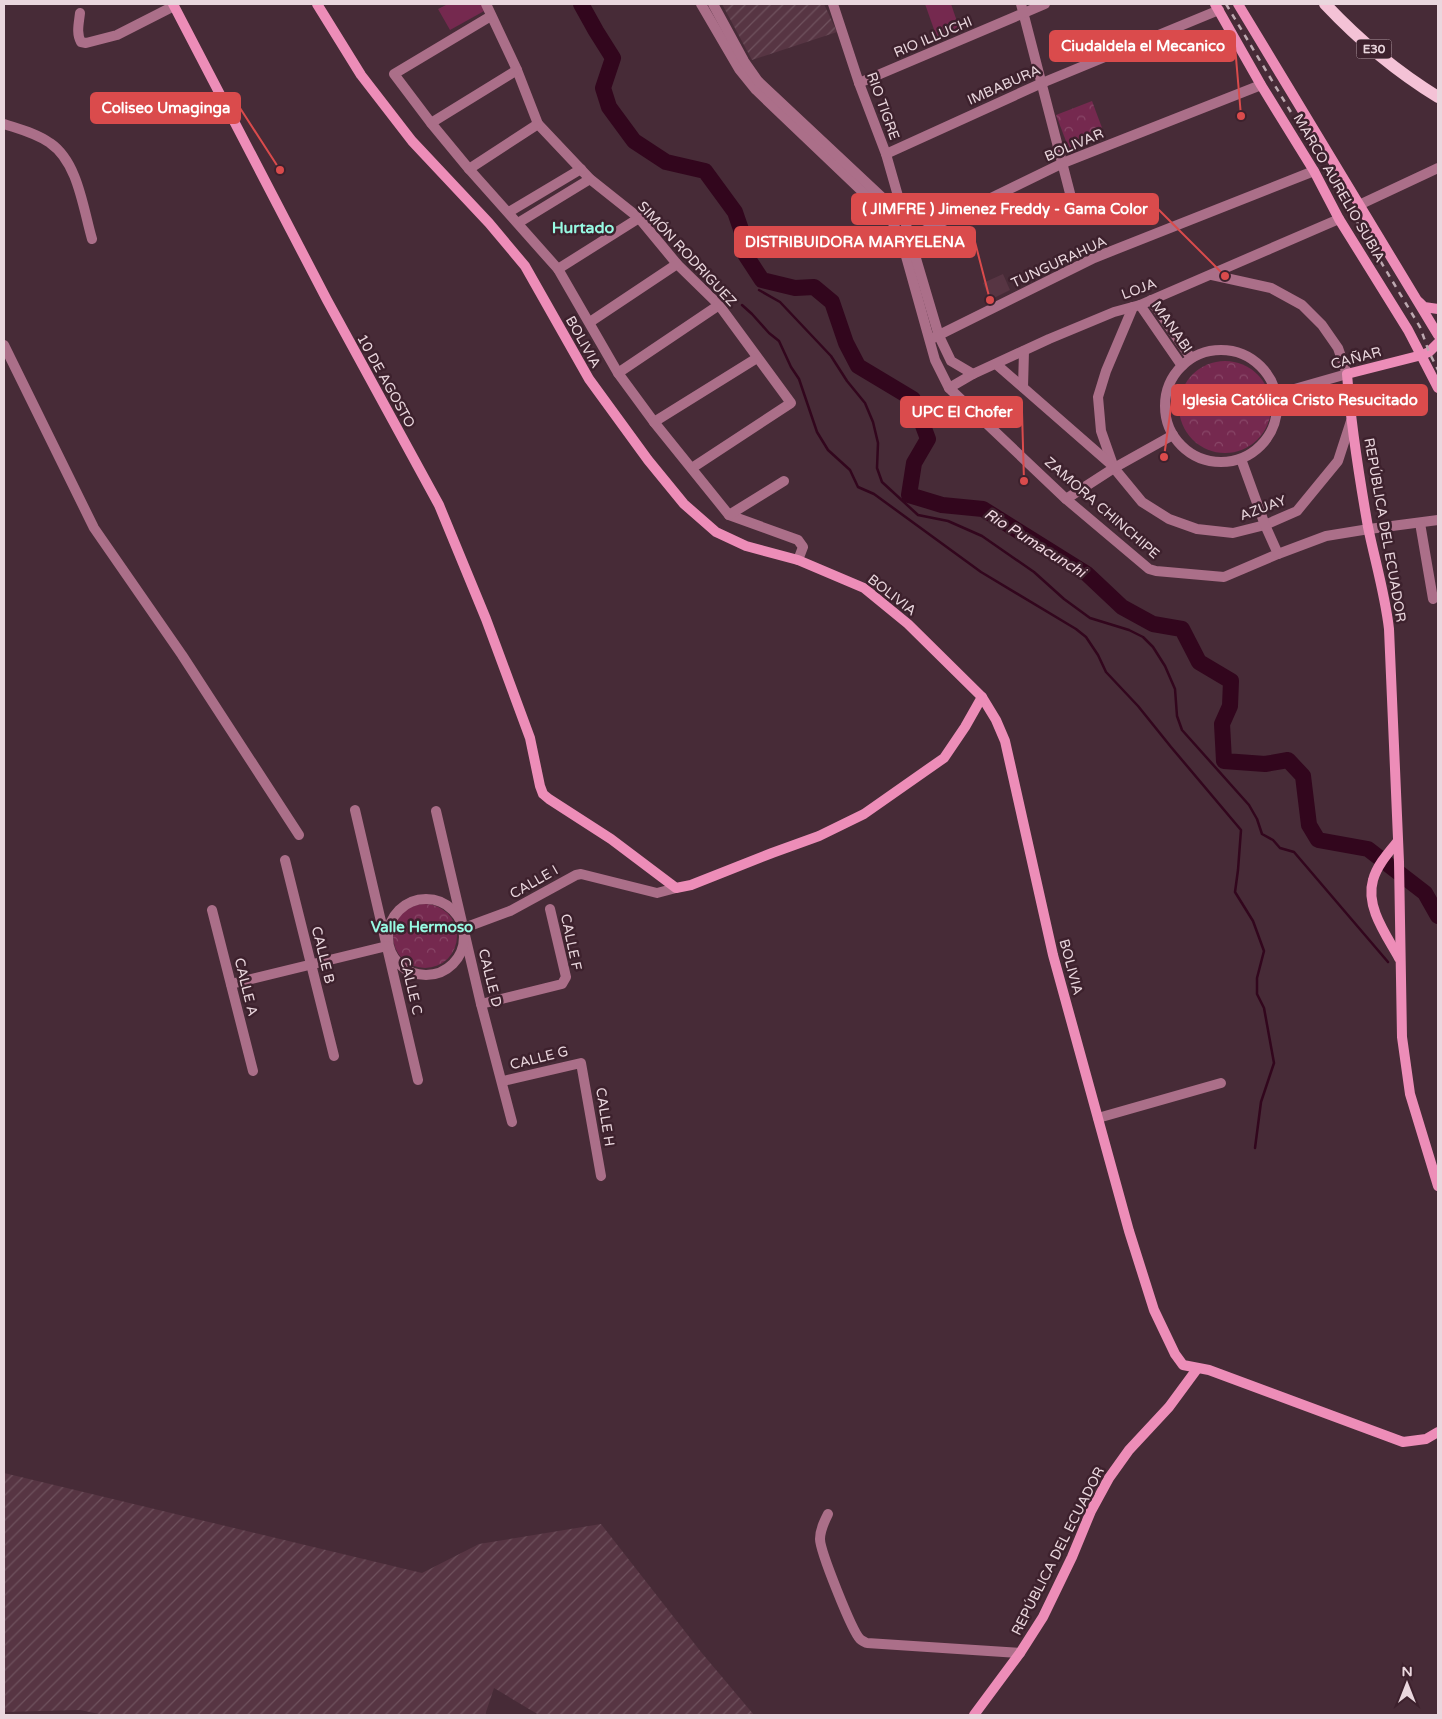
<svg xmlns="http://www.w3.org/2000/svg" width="1442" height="1719" font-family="'Varela Round',sans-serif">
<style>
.built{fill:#573543}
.industrial{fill:url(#industrial-furrows)}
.park{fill:url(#park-crowns)}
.pitch{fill:#75294f}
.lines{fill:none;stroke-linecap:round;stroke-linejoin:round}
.stream{stroke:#32061d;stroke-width:2.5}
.river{stroke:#32061d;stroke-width:16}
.street{stroke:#ab6f89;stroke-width:10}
.secondary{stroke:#ed8db8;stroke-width:10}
.primary{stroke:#f4c2d6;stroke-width:12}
.rail{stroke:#bda8b0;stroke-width:2.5;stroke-dasharray:6 6;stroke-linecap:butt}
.labels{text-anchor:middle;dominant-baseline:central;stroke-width:5;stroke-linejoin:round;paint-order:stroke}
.shield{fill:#3d212d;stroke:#b6a0a9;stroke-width:1}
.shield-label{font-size:12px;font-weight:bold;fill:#ead7de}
.street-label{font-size:14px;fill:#ead7de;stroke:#3d212d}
.water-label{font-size:15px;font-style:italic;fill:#f1d8e2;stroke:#3d212d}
.neighbourhood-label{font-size:15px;font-weight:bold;fill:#97fae3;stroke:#3d212d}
.quarter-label{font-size:16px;font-weight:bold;fill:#97fae3;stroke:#3d212d}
.leader{fill:none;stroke:#da4b4c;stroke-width:2}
.callout-dot{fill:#da4b4c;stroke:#3d212d;stroke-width:2}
.callout{fill:#da4b4c;stroke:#da4b4c;stroke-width:2}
.callout-label{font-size:15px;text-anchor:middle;font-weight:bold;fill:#fff}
</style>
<defs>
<pattern id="industrial-furrows" width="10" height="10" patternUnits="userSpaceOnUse" patternTransform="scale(1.25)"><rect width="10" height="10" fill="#573543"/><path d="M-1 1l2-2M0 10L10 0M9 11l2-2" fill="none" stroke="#6f525e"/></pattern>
<pattern id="park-crowns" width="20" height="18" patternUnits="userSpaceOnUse" patternTransform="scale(1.25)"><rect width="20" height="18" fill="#75294f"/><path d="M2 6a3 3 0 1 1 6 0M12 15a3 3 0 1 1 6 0" fill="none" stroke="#894768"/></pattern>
</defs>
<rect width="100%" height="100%" fill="#472b37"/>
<path class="built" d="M1003,274L1010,290L990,300L983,283Z"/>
<g class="industrial">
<path d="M722,4H824L837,32L752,60Z"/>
<path d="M4,1473L422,1573L479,1544L601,1524L701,1652L754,1715H539L494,1688L485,1715H104L80,1710L4,1712Z"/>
</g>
<g class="park">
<path d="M1092,101L1105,136L1069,149L1056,115Z"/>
<circle cx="1225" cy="407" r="46"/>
<circle cx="425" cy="936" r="32"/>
</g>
<g class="pitch">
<path d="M448,4H483L486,10L450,30L438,9Z"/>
<path d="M925,4H951L960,30L937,38Z"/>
</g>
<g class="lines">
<g class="stream">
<path d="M759,290L780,302L831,356L847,381L865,403L873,422L878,443L877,468L882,482L918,515L948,521L982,536L1034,572L1064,599L1090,618L1129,630L1143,637L1153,647L1165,666L1175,689L1177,716L1182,730L1249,805L1257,819L1262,834L1273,840L1280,848L1294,852L1388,962"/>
<path d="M742,305L752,314L769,333L779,341L791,367L799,379L817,432L828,450L850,470L858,487L874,494L981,572L1076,629L1086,637L1098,655L1106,672L1138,706L1171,747L1241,830L1238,870L1235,892L1253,921L1264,951L1257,978V994L1264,1008L1274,1063L1261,1102L1255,1148"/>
</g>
<path class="river" d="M581,4L596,31L613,58L603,88L609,107L634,141L666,162L705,171L735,212L745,241V254L762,280L795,288L814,287L832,302L846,343L858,366L913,399L928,439L914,463L909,495L942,505L983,509L1087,574L1122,607L1153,624L1182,629L1199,662L1231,681L1230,706L1222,724L1224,761L1265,764L1288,760L1303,776L1309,825L1318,840L1368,849L1425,893L1438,916"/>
<g class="street">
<path d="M486,4L517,70L538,124L590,179L639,218L677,264L719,305L791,403L692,468"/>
<path d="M701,4L739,69L756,90L891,219L902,242L935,360L949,388L1066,499L1149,569L1156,571L1224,577L1278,554L1326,536L1369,529L1438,520"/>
<path d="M713,4L744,61L758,81L904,218L939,336L951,361L973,374"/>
<path d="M833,4L859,83L886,154L904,217"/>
<path d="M1021,4L1072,201"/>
<path d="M80,13C79,23 76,33 81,42L86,43L117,35L174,6"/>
<path d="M491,16L394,74L431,123L469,169L558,269L618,373L654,422L729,515L798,540L803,547L798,560"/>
<path d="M859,83L1045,4"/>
<path d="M431,123L517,70"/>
<path d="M4,124C19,129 36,133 50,143C78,162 83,208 92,239"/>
<path d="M886,154L1042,83L1219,10"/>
<path d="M469,169L538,124"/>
<path d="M1359,205L1438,168"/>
<path d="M509,212L581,169"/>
<path d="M518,223L590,179"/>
<path d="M905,240L1063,163L1261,85"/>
<path d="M558,269L639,218"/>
<path d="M1212,275L1271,288L1302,305L1322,325L1338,348L1347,374L1277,394"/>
<path d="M1151,300L1191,358"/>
<path d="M1140,305L1182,366"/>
<path d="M1133,307L1106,371L1098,397L1101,431L1114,468L1142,502L1169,519L1197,529L1233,533L1265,525L1297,511L1338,461L1351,421"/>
<path d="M590,322L677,264"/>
<path d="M933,338L1094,258L1314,171"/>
<path d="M4,345L94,528L182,655L299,835"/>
<circle cx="1221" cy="406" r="56"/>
<path d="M996,364L1114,467"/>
<path d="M618,373L719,305"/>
<path d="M1023,387L1024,351"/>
<path d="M949,388L973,374L1049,339L1114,312L1140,305L1339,219"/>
<path d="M654,422L757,358"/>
<path d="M1241,459L1265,525L1278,554"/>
<path d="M1066,499L1114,468L1173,435"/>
<path d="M729,515L784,481"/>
<path d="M1420,523L1433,599"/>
<path d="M355,810L418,1080"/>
<path d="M436,811L481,1004L512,1122"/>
<path d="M285,860L334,1056"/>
<circle cx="426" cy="937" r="38"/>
<path d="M212,910L253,1071"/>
<path d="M464,928L510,911L576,875L581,874L657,893L676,888"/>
<path d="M231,984L387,946"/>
<path d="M481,1004L562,984L566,977L550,909"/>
<path d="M503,1081L581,1063L601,1176"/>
<path d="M1098,1118L1221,1083"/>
<path d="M828,1514C824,1522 820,1530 820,1539C820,1551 852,1631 860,1639C861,1640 866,1643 867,1643L1020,1653"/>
</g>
<g class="secondary">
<path d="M173,4L327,300L439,505L486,619L530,738L540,786L543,794L549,799L611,839L676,888L691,885L772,853L819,836L864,814L944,758L965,727L982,697"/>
<path d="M317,4L361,75L412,141L489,223L525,266L589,379L648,460L684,504L716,532L746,546L798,560L864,588L908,624L982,697L996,720L1005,741L1053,955L1129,1231L1154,1310L1175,1354L1183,1365L1209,1370L1403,1442L1426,1439L1438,1432"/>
<path d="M1215,4L1261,85L1314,171L1339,219L1408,330L1438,388"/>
<path d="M1238,4L1438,335"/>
<path d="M1419,302L1424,307L1438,309"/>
<path d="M1438,343L1429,352L1422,355L1347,374C1351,426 1359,476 1368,527C1375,561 1385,594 1389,629L1399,862L1402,1037L1410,1094L1438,1186"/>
<path d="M1398,841C1389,852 1377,865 1373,880C1365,907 1387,936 1399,958"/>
<path d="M974,1715L1020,1653L1043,1617L1072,1557L1091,1511L1109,1478L1129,1450L1169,1407L1197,1369"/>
</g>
<path class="primary" d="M1325,4C1358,39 1397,72 1438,97"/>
<path class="rail" d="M1226,4L1420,327L1429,352L1438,370"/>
</g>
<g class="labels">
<rect class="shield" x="1356.5" y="39.5" width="35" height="19" rx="4"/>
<g class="shield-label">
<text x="1374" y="49">E30</text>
</g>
<g class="street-label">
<text transform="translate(933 37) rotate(-23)">RIO ILLUCHI</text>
<text transform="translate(1004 85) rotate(-24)">IMBABURA</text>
<text transform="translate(883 106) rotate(70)">RIO TIGRE</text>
<text transform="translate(1074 145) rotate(-23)">BOLIVAR</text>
<text transform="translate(1339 188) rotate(60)">MARCO AURELIO SUBIA</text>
<text transform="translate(687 254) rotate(47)">SIMÓN RODRIGUEZ</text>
<text transform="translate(1059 262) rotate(-25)">TUNGURAHUA</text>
<text transform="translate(1139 289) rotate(-20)">LOJA</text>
<text transform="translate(1172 327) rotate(55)">MANABI</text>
<text transform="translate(583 342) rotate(61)">BOLIVIA</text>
<text transform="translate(1356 358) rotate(-15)">CAÑAR</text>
<text transform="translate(386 381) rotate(61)">10 DE AGOSTO</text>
<text transform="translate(1102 508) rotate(41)">ZAMORA CHINCHIPE</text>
<text transform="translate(1263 508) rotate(-20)">AZUAY</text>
<text transform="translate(1385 530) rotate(80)">REPÚBLICA DEL ECUADOR</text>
<text transform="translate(892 595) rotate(38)">BOLIVIA</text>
<text transform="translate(534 882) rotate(-30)">CALLE I</text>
<text transform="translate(571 942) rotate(78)">CALLE F</text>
<text transform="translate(323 955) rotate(76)">CALLE B</text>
<text transform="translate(1071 967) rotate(75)">BOLIVIA</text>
<text transform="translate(490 978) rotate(76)">CALLE D</text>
<text transform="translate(411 986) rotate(77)">CALLE C</text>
<text transform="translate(246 987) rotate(76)">CALLE A</text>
<text transform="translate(539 1058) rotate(-14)">CALLE G</text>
<text transform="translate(605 1117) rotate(81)">CALLE H</text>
<text transform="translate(1058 1551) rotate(-63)">REPÚBLICA DEL ECUADOR</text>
</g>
<g class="water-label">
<text transform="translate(1035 543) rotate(32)">Rio Pumacunchi</text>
</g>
<g class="neighbourhood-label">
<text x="422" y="927">Valle Hermoso</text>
</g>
<g class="quarter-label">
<text x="583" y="228">Hurtado</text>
</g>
</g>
<path class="leader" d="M1241 116L1235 46M280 170L240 108M1225 276L1158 209M990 300L975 242M1164 457L1172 400M1024 481L1022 412"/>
<g class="callout-dot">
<circle cx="1241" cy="116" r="5"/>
<circle cx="280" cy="170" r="5"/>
<circle cx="1225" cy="276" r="5"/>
<circle cx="990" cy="300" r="5"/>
<circle cx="1164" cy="457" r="5"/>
<circle cx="1024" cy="481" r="5"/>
</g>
<g class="callout">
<rect x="1050" y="31" width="185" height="30" rx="5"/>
<rect x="91" y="93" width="149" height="30" rx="5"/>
<rect x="852" y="194" width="306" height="30" rx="5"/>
<rect x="735" y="227" width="240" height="30" rx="5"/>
<rect x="1172" y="385" width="255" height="30" rx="5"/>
<rect x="901" y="397" width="121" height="30" rx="5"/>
</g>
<g class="callout-label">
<text x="1143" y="51">Ciudaldela el Mecanico</text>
<text x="166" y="113">Coliseo Umaginga</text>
<text x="1005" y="214">( JIMFRE ) Jimenez Freddy - Gama Color</text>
<text x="855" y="247">DISTRIBUIDORA MARYELENA</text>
<text x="1300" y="405">Iglesia Católica Cristo Resucitado</text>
<text x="962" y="417">UPC El Chofer</text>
</g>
<rect width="1442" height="1719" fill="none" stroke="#ead7de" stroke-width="10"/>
<g transform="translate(1407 1684)" stroke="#3d212d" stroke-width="4" paint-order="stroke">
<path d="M0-4L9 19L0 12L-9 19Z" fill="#ead7de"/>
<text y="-8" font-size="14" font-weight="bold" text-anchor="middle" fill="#ead7de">N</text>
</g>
</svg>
